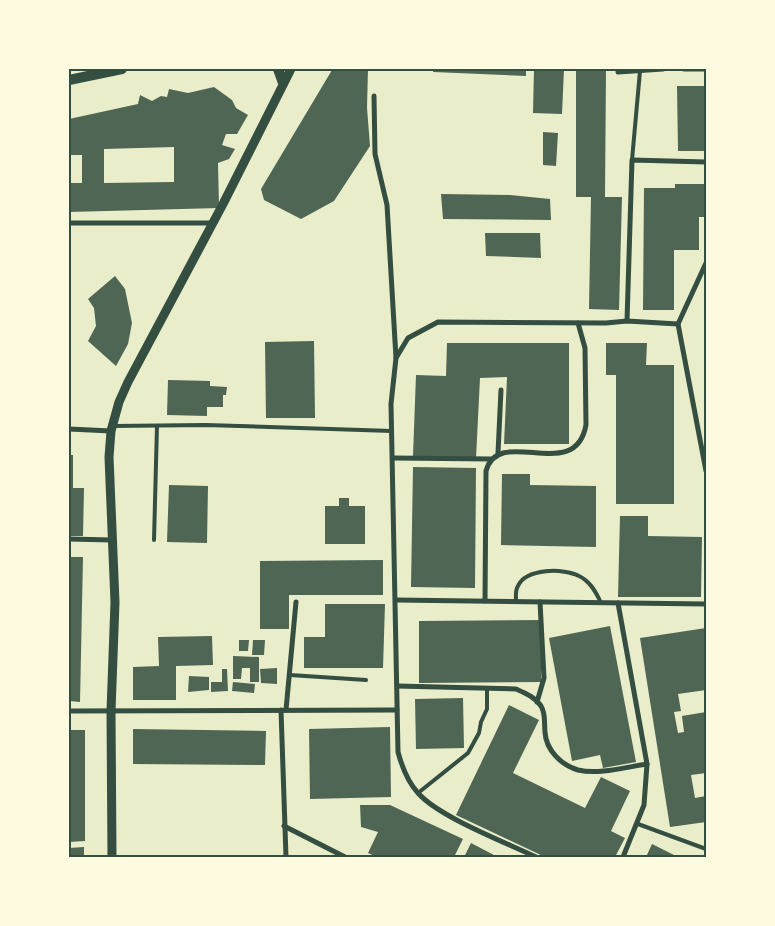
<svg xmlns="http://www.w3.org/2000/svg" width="775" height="926" font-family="'DM Sans',sans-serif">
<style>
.building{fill:#4f6655;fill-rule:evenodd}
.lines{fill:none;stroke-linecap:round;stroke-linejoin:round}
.service{stroke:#344e41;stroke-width:4}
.minor{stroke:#344e41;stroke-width:5}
.tertiary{stroke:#344e41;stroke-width:9}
.secondary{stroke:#344e41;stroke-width:10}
.neatline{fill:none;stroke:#344e41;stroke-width:2}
</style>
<rect width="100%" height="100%" fill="#e9edc9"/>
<g class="building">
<path d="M337,69H368L367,108L370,146L334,201L301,219L264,200L261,189L332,70Z"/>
<path d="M433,69H526V76L433,72Z"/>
<path d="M534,69H564L562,114L533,113Z"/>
<path d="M576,69H606L605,197H622L619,310L589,309L591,197H576Z"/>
<path d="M677,86H706V151H678Z"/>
<path d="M214,87L232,100L236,108L248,115L237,134H226L222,145L235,149L229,159L218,163L219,208L69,212V183H82V155H69V119L138,104L140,95L152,101L161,96L167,97L169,89L188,93ZM174,147V182L104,183V149Z"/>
<path d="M543,132L558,133L556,166L543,165Z"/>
<path d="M675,184H706V217H699V250H674V310H643L644,188H675Z"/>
<path d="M441,194L510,195L550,199L551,220L443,219Z"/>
<path d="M485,233H540L541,258L486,256Z"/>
<path d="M115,276L125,289L132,323L128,344L116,366L88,341L96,326L94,308L88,299Z"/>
<path d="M314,341L315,418H266L265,342Z"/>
<path d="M447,343H569V444H504L507,377L480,378L476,458L413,456L416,375L446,376Z"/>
<path d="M606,343H647L646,365H674V504H616V375H606Z"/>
<path d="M168,380L210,381V386L227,387L226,395H223V407H207V416L167,415Z"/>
<path d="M69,455H73V488H84L83,536H69Z"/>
<path d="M413,467L476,468L475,588L411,587Z"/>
<path d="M502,474H530V485L596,486V547L501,545Z"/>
<path d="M169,485L208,486L207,543L167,542Z"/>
<path d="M339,498H349V506H365V544H325V506H339Z"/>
<path d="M620,516H648V536L702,537L701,597H618Z"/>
<path d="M69,557H83L80,702L69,701Z"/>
<path d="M383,560V595H289V629H260V561Z"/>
<path d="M325,604H385L383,668H304V637H325Z"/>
<path d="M541,620V682L419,683V621Z"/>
<path d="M610,626L636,762L603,768L600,755L572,761L549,638Z"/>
<path d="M706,628V690L678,694L681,711L674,712L678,733L684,732L682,716L706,712V773L691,775L695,798L706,796V822L670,827L640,638Z"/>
<path d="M212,636L213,665L176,666V700H133V667L159,666L158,637Z"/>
<path d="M239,640H249L248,651H239Z"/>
<path d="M253,640H265L264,655H252Z"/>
<path d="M233,656L259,657V682H250V668H242L241,679H233Z"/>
<path d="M277,668V684L261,683L260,669Z"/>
<path d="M222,669H227L228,691L211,692V682H222Z"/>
<path d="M189,676L209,677V690L188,692Z"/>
<path d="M233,682L255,684L254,693L232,691Z"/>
<path d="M463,698L464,748L416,749L415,699Z"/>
<path d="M509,705L539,720L513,773L585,808L601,777L630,791L611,831L625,838L615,857H545L456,815Z"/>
<path d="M390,727L391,797L310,799L309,729Z"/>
<path d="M133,729L266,731L265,765L133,764Z"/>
<path d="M69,730H85V841L69,842Z"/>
<path d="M360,805H390L463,839L454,857H377L368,853L378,832L361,827Z"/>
<path d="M471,843L494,855L500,857H464Z"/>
<path d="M652,844L678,857H646Z"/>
<path d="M84,847V857H69V848Z"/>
</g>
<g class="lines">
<g class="service">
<path d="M632,160L640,71"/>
<path d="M112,426L206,425L392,431"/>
<path d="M154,540L157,426"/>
<path d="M516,601C516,596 515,590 518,586C526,568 564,568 579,576C590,581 596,592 601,603"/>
<path d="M290,675L366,680"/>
<path d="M418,793L468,753L479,733L481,722L487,709V688"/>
<path d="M638,824L706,849"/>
</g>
<g class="minor">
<path d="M684,69H706"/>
<path d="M618,72L663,69"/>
<path d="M374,96L375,154L387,205L396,358"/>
<path d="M69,223H213"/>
<path d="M706,263L678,324L706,471"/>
<path d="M627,321L632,160L706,162"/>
<path d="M69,429L111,431"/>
<path d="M498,453L501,390"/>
<path d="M393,458L491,459"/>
<path d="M69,539L112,540"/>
<path d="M396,600L706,604"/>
<path d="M485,601L486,471C499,424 575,485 586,425L585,348L578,323"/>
<path d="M618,603L647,764L644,805L623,857"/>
<path d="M397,686L516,689C525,693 535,697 541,706C546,714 544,723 545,732C546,750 561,765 578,770C599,775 626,767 647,764"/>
<path d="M537,702L544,678L540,602"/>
<path d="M281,710L286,857"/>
<path d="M286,710L296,602"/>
<path d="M69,711L397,710"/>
<path d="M284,826L345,857"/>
<path d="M536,857C505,842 439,817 418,793C407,781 402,767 398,752L391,404L396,358L408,338L438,322L606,323L627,321L678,324"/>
</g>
<path class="tertiary" d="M112,857L111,711L115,602L109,457L111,431L119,402L128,382L223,204L291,69"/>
<g class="secondary">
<path d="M278,69L283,83"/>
<path d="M69,80L122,69"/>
</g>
</g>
<rect width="775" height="926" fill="none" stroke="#fefae0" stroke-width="140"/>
<rect x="70" y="70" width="635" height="786" class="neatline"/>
</svg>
